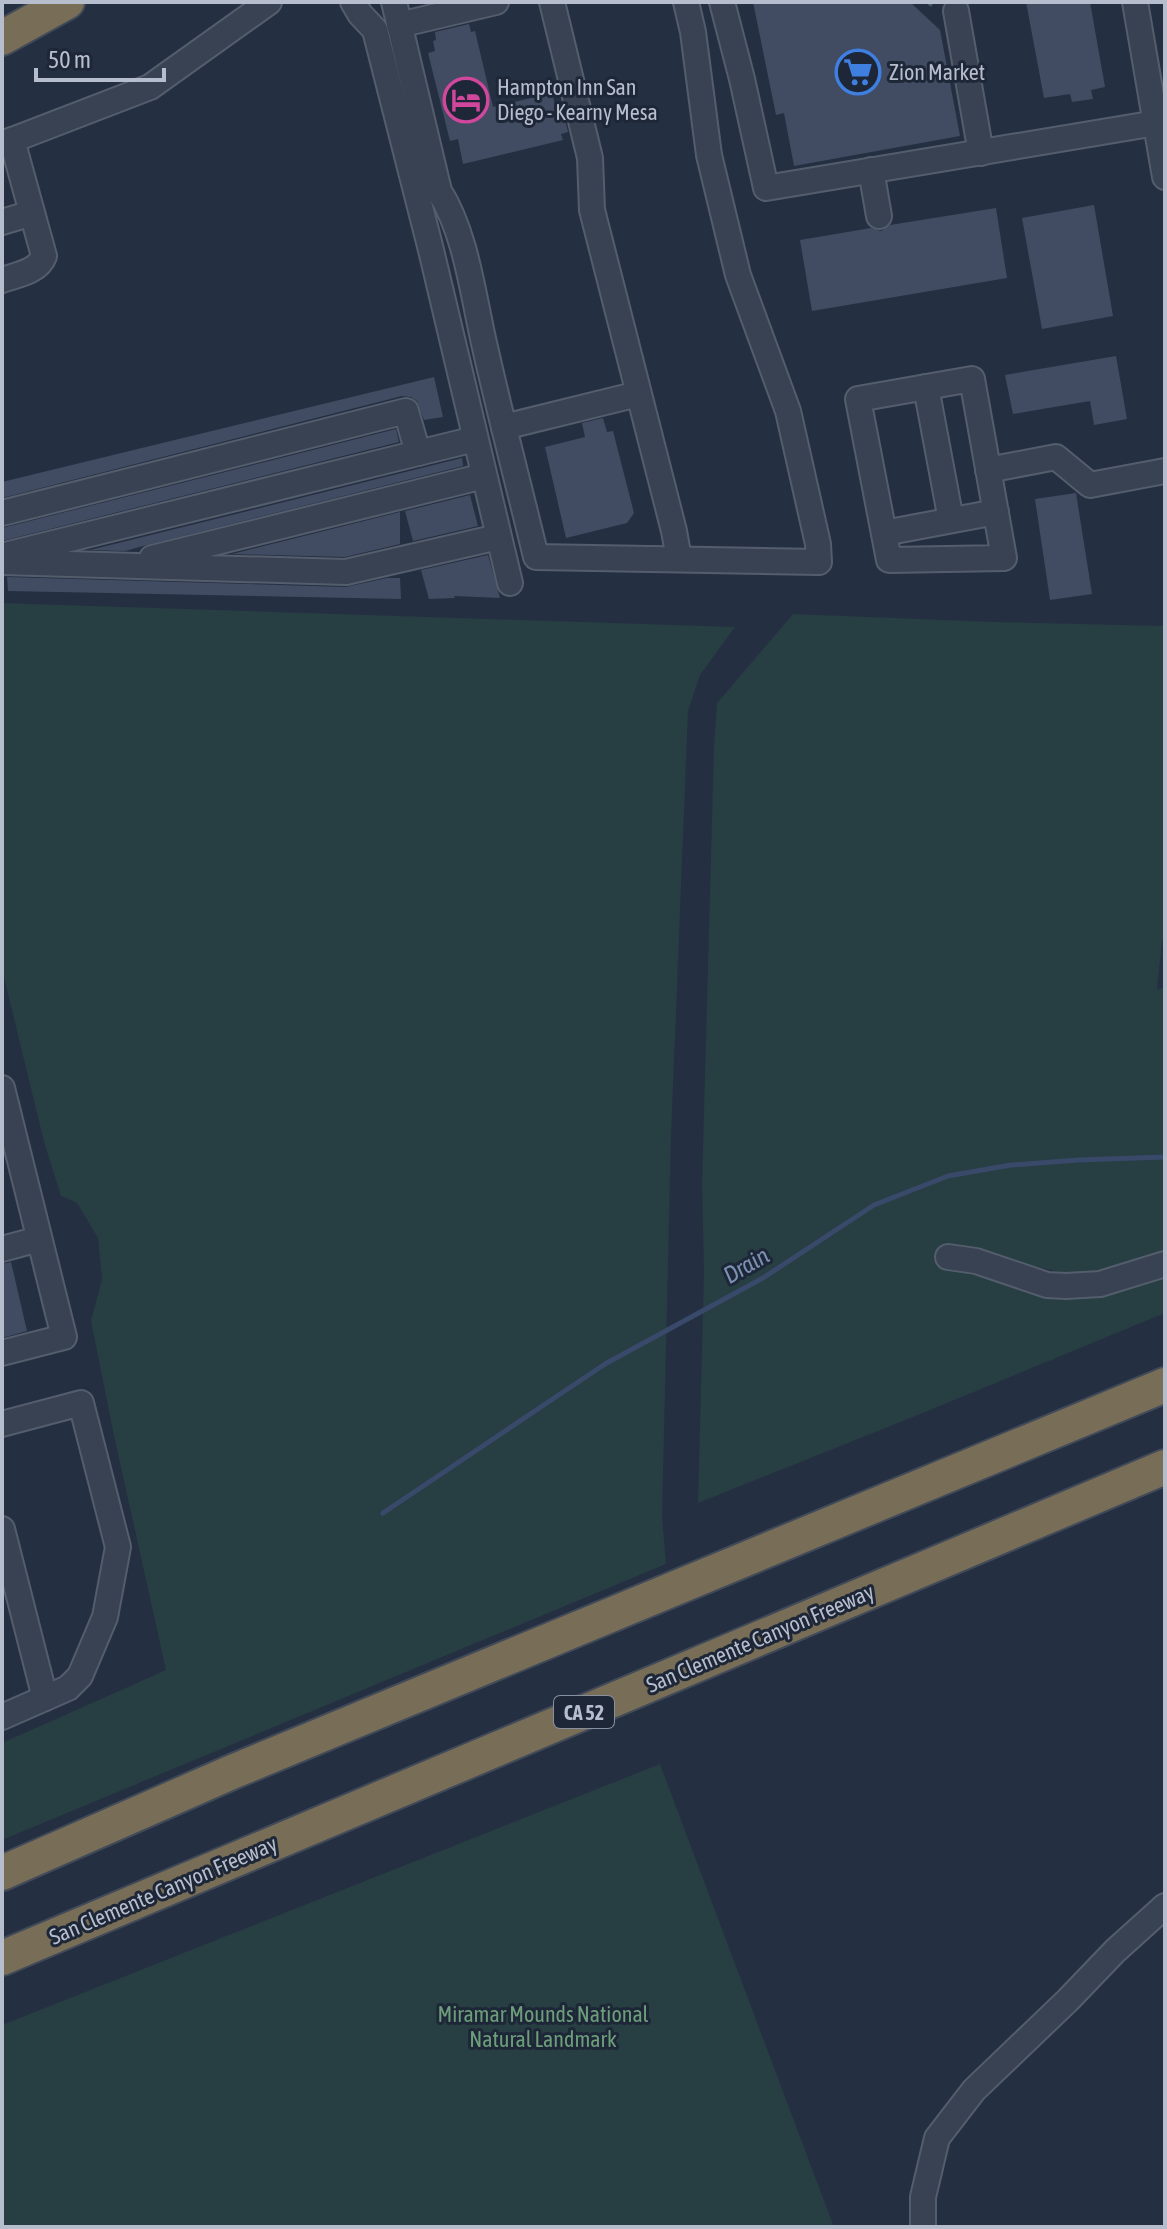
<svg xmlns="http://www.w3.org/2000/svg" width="1167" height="2229" font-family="'Asap Condensed',sans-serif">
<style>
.green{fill:#273e43}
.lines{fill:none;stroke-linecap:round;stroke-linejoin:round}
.stream{stroke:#38496a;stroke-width:5}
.building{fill:#414c62}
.minor-casing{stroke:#545d6c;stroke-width:28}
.highway-casing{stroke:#414a59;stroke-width:38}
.path{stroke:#455b60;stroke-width:3;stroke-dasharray:6 6;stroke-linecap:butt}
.minor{stroke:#394252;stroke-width:24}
.highway{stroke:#786d56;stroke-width:34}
.labels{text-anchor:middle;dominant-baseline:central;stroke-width:6;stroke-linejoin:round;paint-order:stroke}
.shield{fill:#1e2737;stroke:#88909f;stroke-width:2}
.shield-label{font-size:20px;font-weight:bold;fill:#b6bdcc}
.poi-label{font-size:22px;fill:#b6bdcc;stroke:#1e2737;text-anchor:start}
.street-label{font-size:22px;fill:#b6bdcc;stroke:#1e2737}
.park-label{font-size:22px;fill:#6d9e7b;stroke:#1e2737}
.water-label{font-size:24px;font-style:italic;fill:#7c90b4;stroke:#1e2737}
</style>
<rect width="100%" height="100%" fill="#252f42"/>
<g class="green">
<path d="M2,603L735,627L700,675L688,711L671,1137L662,1516L666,1564L2,1840V1743L166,1670L114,1436L91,1321L102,1279L98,1238L77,1203L61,1196L44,1142L2,969Z"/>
<path d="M793,614L995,622L1165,626V939L1162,941L1157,990L1165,987V1255L1074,1275L954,1249L938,1258L959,1266L1069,1294L1165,1271V1313L908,1419L698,1503L704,1271L702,1185L714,745L717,703Z"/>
<path d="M660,1764L834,2227H2V2025Z"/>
</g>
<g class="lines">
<path class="stream" d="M383,1513L605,1364L763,1278L874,1205L948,1176L1011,1165L1079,1160L1165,1157"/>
</g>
<g class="building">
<path d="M753,2H910L940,30L960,136L794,166L784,113L776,115Z"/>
<path d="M1026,2H1090L1105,87L1091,90L1093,99L1072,102L1070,94L1044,98Z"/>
<path d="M469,24L471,32L475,31L493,107L552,93L557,113L563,111L568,132L561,134L563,140L463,164L458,139L450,141L428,53L435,51L433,41L436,40L435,32Z"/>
<path d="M1094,205L1113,316L1042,329L1022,218Z"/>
<path d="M996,208L1007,278L812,311L800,240L871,228L881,231L890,225Z"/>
<path d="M1116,356L1127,419L1094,425L1090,401L1013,414L1005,375Z"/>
<path d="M434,377L443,417L424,420L417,401L411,397L402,396L2,498V482Z"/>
<path d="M603,418L607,432L613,431L634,513L627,523L566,538L545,447L585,437L582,423Z"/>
<path d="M396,429L399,442L2,541V528Z"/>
<path d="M462,458L463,466L143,546L125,551L90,550Z"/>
<path d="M1076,493L1092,594L1050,600L1035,499Z"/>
<path d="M470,495L478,526L413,541L405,511Z"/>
<path d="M400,512V544L345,557L232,554Z"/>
<path d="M488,555L500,598L454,596L455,598L429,599L421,570Z"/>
<path d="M7,577L346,587L387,578H400L401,599L8,591Z"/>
<path d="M11,1262L27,1331L2,1338V1264Z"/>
</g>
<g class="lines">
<g class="minor-casing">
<g id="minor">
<path d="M353,2L360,14L375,30L431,250L510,583"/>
<path d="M394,2L439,191C466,233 473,295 484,343C500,415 519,486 536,557L819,562L818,544L788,411L738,275L709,155L693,32L686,2"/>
<path d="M552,2L590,158L592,210L674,531L679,559"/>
<path d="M722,2L742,79L766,188L1156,123"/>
<path d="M1135,2L1165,177"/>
<path d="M956,11L981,153"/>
<path d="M399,25L496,2"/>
<path d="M2,144L150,87L269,2"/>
<path d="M871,170L879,216"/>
<path d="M2,222L32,213"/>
<path d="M2,280C16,275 38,272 44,256L12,140"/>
<path d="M972,379L1004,558L889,560L858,399Z"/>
<path d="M926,387L951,520"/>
<path d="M504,427L638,394"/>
<path d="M988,470L1056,457L1090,485L1165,471"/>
<path d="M2,513L406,411L418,453L475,439"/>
<path d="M884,533L996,512"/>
<path d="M9,554L418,453"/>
<path d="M152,558L484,476"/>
<path d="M2,562L346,572L498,537"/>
<path d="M2,1088L64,1337L2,1353"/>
<path d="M2,1249L39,1239"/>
<path d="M948,1257L976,1261L1047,1285L1066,1286L1100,1284L1165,1264"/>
<path d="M2,1424L81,1403L118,1547L105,1617L80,1676L68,1688L2,1717"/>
<path d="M2,1529L45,1698"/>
<path d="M923,2227V2197L937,2138L974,2090L1068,2000L1115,1951L1165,1906"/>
</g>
</g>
<g class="highway-casing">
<g id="highway">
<path d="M2,38L67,2"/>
<path d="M2,1873L232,1772L1165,1385"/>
<path d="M2,1958L1165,1467"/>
</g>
</g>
<path class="path" d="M927,2L935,8"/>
<use href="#minor" class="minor"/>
<use href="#highway" class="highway"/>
</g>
<defs>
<g id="supermarket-ring" transform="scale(2.3)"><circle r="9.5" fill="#1e2737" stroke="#3f7fe0" stroke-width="1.5"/><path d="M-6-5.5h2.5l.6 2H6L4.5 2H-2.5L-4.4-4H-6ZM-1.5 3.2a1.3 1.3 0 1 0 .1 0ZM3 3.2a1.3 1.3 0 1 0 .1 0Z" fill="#3f7fe0"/></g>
<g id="hotel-ring" transform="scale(2.3)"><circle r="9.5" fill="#1e2737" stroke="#d1479c" stroke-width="1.5"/><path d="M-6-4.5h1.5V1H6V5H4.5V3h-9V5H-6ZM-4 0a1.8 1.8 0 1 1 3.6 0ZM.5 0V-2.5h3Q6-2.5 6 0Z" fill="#d1479c"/></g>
</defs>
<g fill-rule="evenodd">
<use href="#supermarket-ring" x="858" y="72"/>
<use href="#hotel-ring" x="466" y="100"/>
</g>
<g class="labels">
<rect class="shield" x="554" y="1696" width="60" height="32" rx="6"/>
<g class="shield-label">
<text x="584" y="1712">CA 52</text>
</g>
<g class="poi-label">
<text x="889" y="72">Zion Market</text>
<text x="497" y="87">Hampton Inn San<tspan x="497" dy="25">Diego - Kearny Mesa</tspan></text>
</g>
<g class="street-label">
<text transform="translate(760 1638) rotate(-23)">San Clemente Canyon Freeway</text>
<text transform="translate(163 1890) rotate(-23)">San Clemente Canyon Freeway</text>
</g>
<g class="park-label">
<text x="543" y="2014">Miramar Mounds National<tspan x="543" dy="25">Natural Landmark</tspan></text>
</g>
<g class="water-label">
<text transform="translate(746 1265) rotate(-30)">Drain</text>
</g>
</g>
<rect width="1167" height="2229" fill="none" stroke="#b6bdcc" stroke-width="8"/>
<path d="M36 68v12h128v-12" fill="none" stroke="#b6bdcc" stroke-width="4"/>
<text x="48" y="68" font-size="24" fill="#b6bdcc" stroke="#1e2737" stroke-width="6" paint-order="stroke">50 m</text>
</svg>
